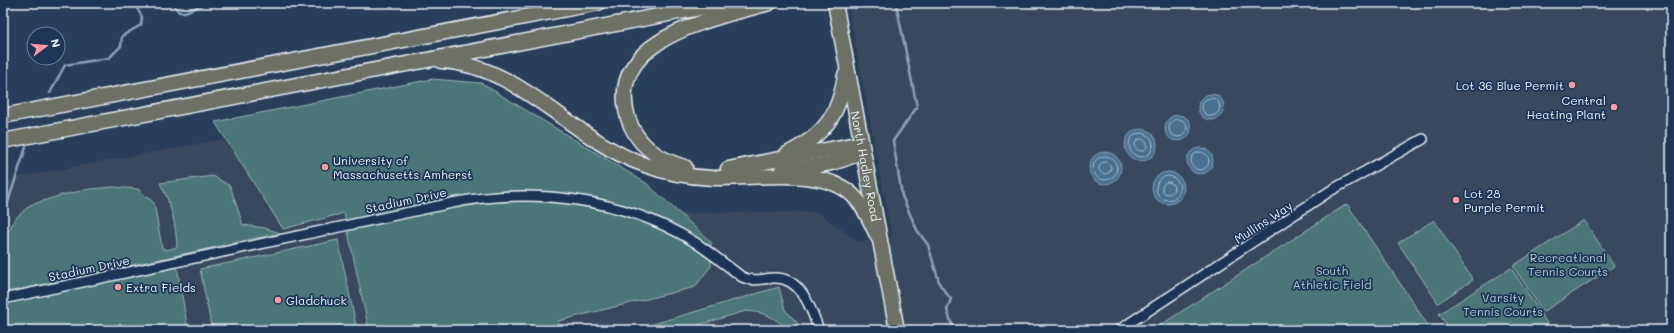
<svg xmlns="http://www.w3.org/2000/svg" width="1674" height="333" font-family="Mali,sans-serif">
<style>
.built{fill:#38485e}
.green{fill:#4c7579;stroke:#9ab3b8}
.water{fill:#486f90;stroke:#88a3ba}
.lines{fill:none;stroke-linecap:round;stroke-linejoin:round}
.shore{stroke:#a8bdce;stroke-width:1}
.stream{stroke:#88a3ba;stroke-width:2.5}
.street-casing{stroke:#e8f1f8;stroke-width:12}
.primary-casing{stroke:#e8f1f8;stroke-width:17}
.street{stroke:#1d3557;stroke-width:9}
.primary{stroke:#6c7065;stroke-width:14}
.poi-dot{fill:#ff9aa2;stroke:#1d3557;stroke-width:1.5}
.labels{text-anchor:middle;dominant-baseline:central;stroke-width:3.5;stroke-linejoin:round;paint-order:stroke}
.poi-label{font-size:12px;fill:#e8f1f8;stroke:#1d3557;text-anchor:start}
.street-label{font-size:12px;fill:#e8f1f8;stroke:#1d3557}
.park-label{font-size:12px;fill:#b1c6cc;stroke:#1d3557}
</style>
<rect width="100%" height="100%" fill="#293e5a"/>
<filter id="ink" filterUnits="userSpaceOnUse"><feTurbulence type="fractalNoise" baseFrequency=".025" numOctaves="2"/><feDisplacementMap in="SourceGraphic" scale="8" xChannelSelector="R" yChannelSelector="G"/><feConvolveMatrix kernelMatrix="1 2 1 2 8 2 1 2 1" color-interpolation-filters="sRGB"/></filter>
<g filter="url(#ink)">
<path class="built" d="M883,3H1671V330H3V180L435,100L666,213L818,212L858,242L892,237L849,10Z"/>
<g class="green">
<path d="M432,79L481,83L646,183L711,242V266L695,287L558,321L561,330H369L344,213L283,229L215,122Z"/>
<path d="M213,176L230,186L243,225L265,228L280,233L3,293V235L9,230L16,218L30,205L62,195L90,189L113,187L138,189L154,203L162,248L167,250L177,247C176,225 171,203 160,183Z"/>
<path d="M1347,204L1431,330H1153Z"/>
<path d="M1434,220L1473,280L1438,303L1398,243Z"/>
<path d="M1584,220L1614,266L1543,312L1513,266Z"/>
<path d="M338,240L357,330H212L200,269Z"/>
<path d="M176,261L188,330H3V299Z"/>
<path d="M1511,268L1550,328L1547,330H1450L1439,314Z"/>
<path d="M779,287L785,310L796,321L802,330H787C776,317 763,312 746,311L681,330H633Z"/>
</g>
<g class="water">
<circle cx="1211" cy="107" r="13"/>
<circle cx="1178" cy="128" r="13"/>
<circle cx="1141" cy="145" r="16"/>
<circle cx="1200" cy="161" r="13"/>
<circle cx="1105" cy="168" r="16"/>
<circle cx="1168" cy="188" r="16"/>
</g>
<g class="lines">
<g class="shore">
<circle cx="1211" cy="107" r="9"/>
<circle cx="1178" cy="128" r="9"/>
<circle cx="1141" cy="145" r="12"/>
<circle cx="1141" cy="145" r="6"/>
<circle cx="1200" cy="161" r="9"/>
<circle cx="1105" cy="168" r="12"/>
<circle cx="1105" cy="168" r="6"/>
<circle cx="1168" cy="188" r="12"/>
<circle cx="1168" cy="188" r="6"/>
</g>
<g class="stream">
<path d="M170,3L173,4L179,12H185L207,3"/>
<path d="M896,3L917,107L893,141L902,196L917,230L928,245L940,285L951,299L947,310L951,322L956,330"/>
<path d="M50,93L65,65L109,58L121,46L122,36L141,25L142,17L134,3"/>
<path d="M3,217L26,147"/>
</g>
<g class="street-casing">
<g id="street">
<path d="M3,299L452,203C532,187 623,198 693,241C710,252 726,265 742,277C753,282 761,279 773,278C801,276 811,308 819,330"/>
<path d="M1119,330L1330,191L1423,139"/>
</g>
</g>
<g class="primary-casing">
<g id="primary">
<path id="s1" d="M835,3L897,330"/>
<path d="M441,61C521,65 572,140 645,165C666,173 690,177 713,178C751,179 817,167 849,192C863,203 870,221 878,237"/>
<path d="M3,116L598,3"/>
<path d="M3,141L726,3"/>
<path d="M787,154C824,135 839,116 845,75"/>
<path d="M685,167C659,160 637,146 628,118C604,37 715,19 769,3"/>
<path d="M728,169L841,147L851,145L862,150"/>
<path d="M781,172C807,166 840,166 862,150"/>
</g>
</g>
<use href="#street" class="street"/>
<use href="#primary" class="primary"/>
</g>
</g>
<g class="poi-dot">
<circle cx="1572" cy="85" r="4"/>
<circle cx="1614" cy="107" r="4"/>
<circle cx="325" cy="167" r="4"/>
<circle cx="1456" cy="200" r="4"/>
<circle cx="118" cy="287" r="4"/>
<circle cx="278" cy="300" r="4"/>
</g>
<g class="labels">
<g class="poi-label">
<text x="1564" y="85" text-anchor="end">Lot 36 Blue Permit</text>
<text x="1606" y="100" text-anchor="end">Central<tspan x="1606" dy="14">Heating Plant</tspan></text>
<text x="333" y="160">University of<tspan x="333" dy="14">Massachusetts Amherst</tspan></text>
<text x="1464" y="193">Lot 28<tspan x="1464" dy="14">Purple Permit</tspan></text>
<text x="126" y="287">Extra Fields</text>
<text x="286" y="300">Gladchuck</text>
</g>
<g class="street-label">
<text stroke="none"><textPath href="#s1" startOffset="166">North Hadley Road</textPath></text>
<text transform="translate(406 200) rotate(-12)">Stadium Drive</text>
<text transform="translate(1263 222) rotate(-33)">Mullins Way</text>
<text transform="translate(89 268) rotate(-12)">Stadium Drive</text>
</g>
<g class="park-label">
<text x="1568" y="257">Recreational<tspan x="1568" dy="14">Tennis Courts</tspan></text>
<text x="1332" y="270">South<tspan x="1332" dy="14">Athletic Field</tspan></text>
<text x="1503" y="297">Varsity<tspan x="1503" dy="14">Tennis Courts</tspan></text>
</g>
</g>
<rect width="1674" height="333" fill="none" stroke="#1d3557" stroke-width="16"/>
<rect x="8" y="8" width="1658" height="317" fill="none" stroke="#e8f1f8" stroke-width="1.5" filter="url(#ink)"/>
<g transform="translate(46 46) rotate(74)"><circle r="19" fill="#1d3557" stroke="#6e8097"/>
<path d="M0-3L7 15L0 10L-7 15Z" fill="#ff9aa2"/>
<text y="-6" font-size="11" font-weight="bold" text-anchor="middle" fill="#e8f1f8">N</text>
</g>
</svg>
